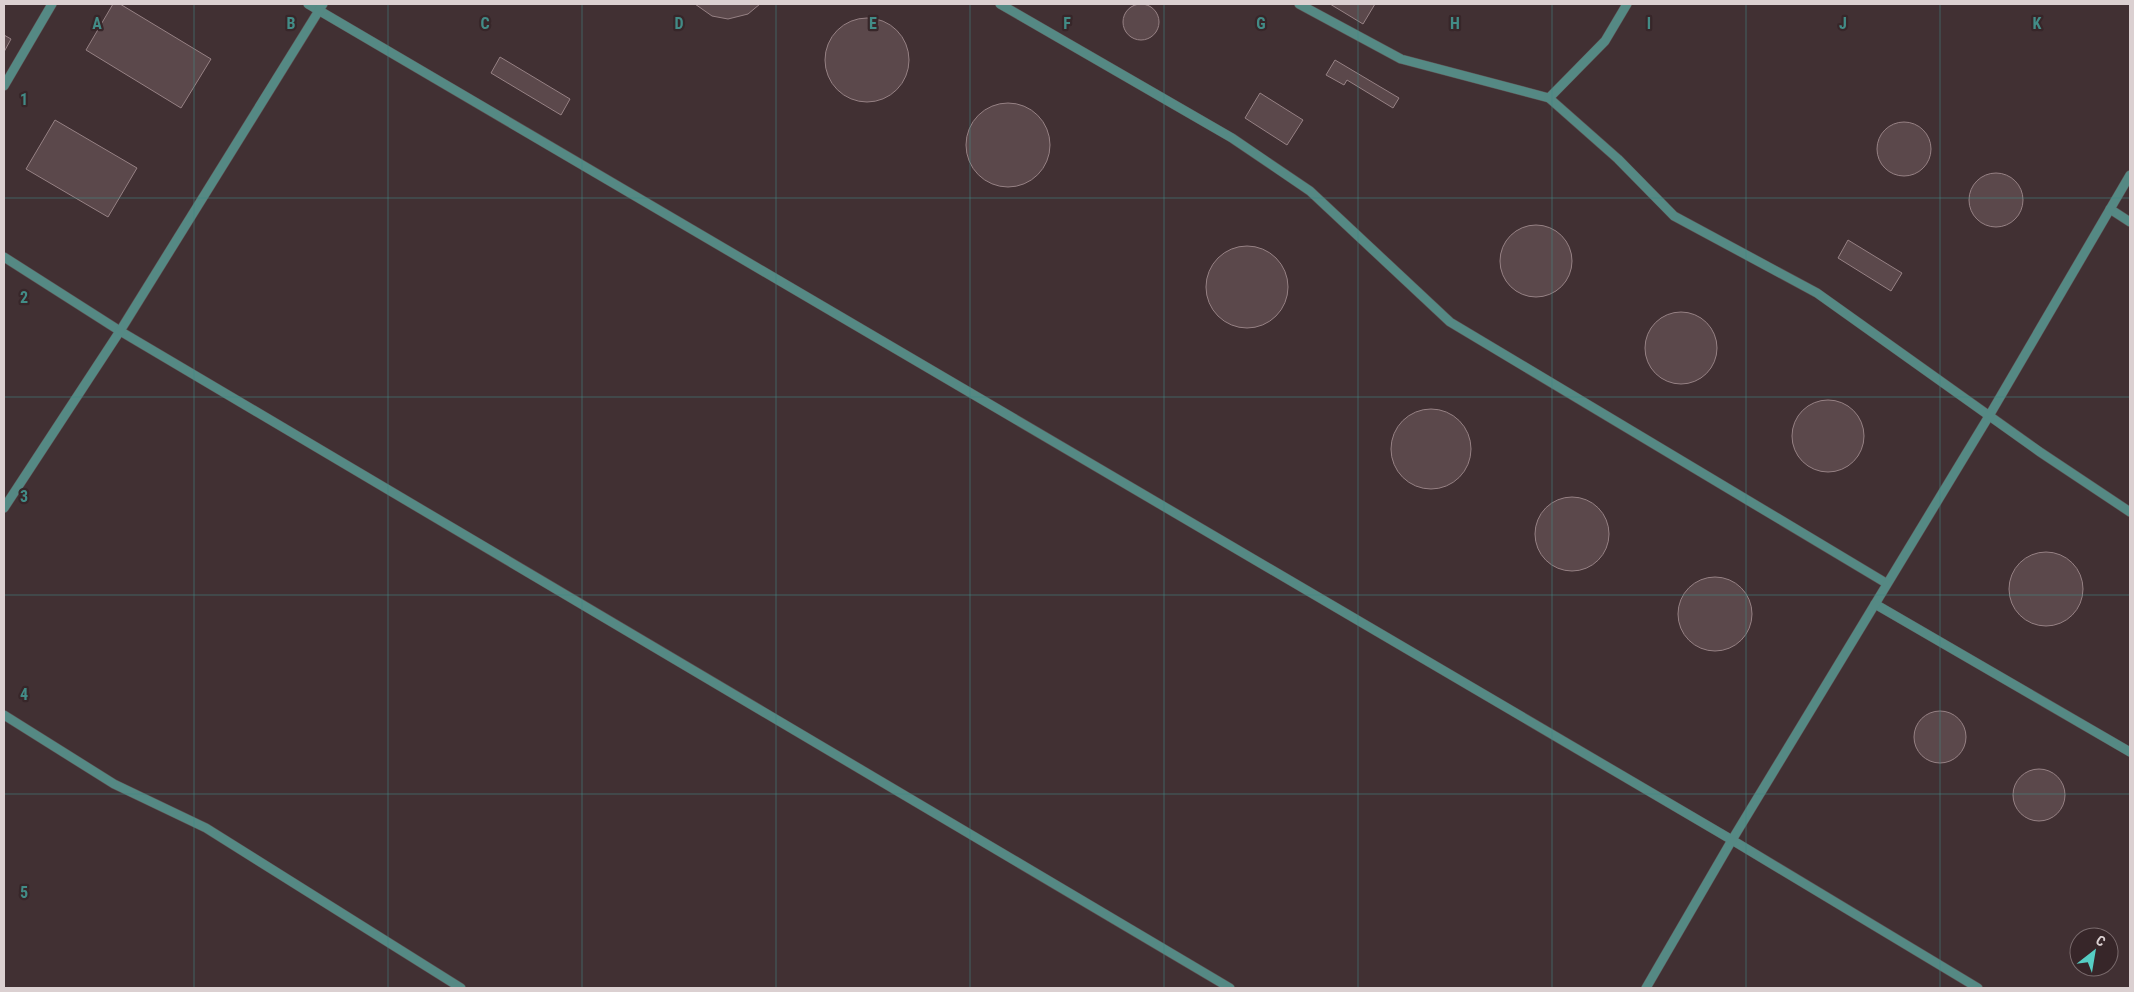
<svg xmlns="http://www.w3.org/2000/svg" width="2134" height="992" font-family="'Roboto Condensed',sans-serif">
<style>
.building{fill:#5b484b;stroke:#968184}
.lines{fill:none;stroke-linecap:round;stroke-linejoin:round}
.service-casing{stroke:#5d4d4f;stroke-width:10}
.service{stroke:#558984;stroke-width:9}
.grid{fill:none;stroke:#428c87;stroke-width:1;stroke-opacity:0.55}
.grid-label{font-size:16px;text-anchor:middle;font-weight:bold;fill:#428c87;stroke:#372629;stroke-width:4.5;stroke-linejoin:round;paint-order:stroke}
</style>
<rect width="100%" height="100%" fill="#413033"/>
<g class="building">
<circle cx="1141" cy="22" r="18"/>
<path d="M113,4H120L211,59L181,108L86,50Z"/>
<path d="M695,4H760L748,14L728,19L712,16Z"/>
<path d="M1330,4H1375L1363,24Z"/>
<circle cx="867" cy="60" r="42"/>
<path d="M4,35L11,39L4,52Z"/>
<path d="M500,57L570,99L561,115L491,73Z"/>
<path d="M1335,60L1399,98L1393,108L1347,80L1344,85L1326,75Z"/>
<path d="M1260,93L1303,120L1287,145L1245,118Z"/>
<circle cx="1008" cy="145" r="42"/>
<path d="M55,120L137,168L108,217L26,169Z"/>
<circle cx="1904" cy="149" r="27"/>
<circle cx="1996" cy="200" r="27"/>
<circle cx="1536" cy="261" r="36"/>
<path d="M1848,240L1902,273L1891,291L1838,258Z"/>
<circle cx="1247" cy="287" r="41"/>
<circle cx="1681" cy="348" r="36"/>
<circle cx="1828" cy="436" r="36"/>
<circle cx="1431" cy="449" r="40"/>
<circle cx="1572" cy="534" r="37"/>
<circle cx="2046" cy="589" r="37"/>
<circle cx="1715" cy="614" r="37"/>
<circle cx="1940" cy="737" r="26"/>
<circle cx="2039" cy="795" r="26"/>
</g>
<g class="lines">
<g class="service-casing">
<g id="service">
<path d="M308,4L1732,840L1978,988"/>
<path d="M1000,4L1232,138L1310,191L1450,322L1886,583"/>
<path d="M1299,4L1401,59L1549,98L1618,159L1674,216L1817,293L2040,452L2130,512"/>
<path d="M4,86L52,4"/>
<path d="M1549,98L1605,41L1627,4"/>
<path d="M2110,209L2130,222"/>
<path d="M4,257L120,331L1230,988"/>
<path d="M4,508L120,331L323,4"/>
<path d="M1875,604L2130,752"/>
<path d="M4,715L114,784L206,828L461,988"/>
<path d="M1646,988L1732,840L1989,416L2130,175"/>
</g>
</g>
<use href="#service" class="service"/>
</g>
<path class="grid" d="M194,4V988M388,4V988M582,4V988M776,4V988M970,4V988M1164,4V988M1358,4V988M1552,4V988M1746,4V988M1940,4V988M4,198H2130M4,397H2130M4,595H2130M4,794H2130"/>
<g class="grid-label">
<text x="97" y="29">A</text>
<text x="291" y="29">B</text>
<text x="485" y="29">C</text>
<text x="679" y="29">D</text>
<text x="873" y="29">E</text>
<text x="1067" y="29">F</text>
<text x="1261" y="29">G</text>
<text x="1455" y="29">H</text>
<text x="1649" y="29">I</text>
<text x="1843" y="29">J</text>
<text x="2037" y="29">K</text>
<text x="24" y="105">1</text>
<text x="24" y="303">2</text>
<text x="24" y="502">3</text>
<text x="24" y="700">4</text>
<text x="24" y="898">5</text>
</g>
<rect width="2134" height="992" fill="none" stroke="#dbd0d1" stroke-width="10"/>
<g transform="translate(2094 952) rotate(31)"><circle r="24" fill="#372629" stroke="#796a6c"/>
<path d="M0-4L9 19L0 12L-9 19Z" fill="#56cec4"/>
<text y="-8" font-size="14" font-weight="bold" text-anchor="middle" fill="#dbd0d1">С</text>
</g>
</svg>
